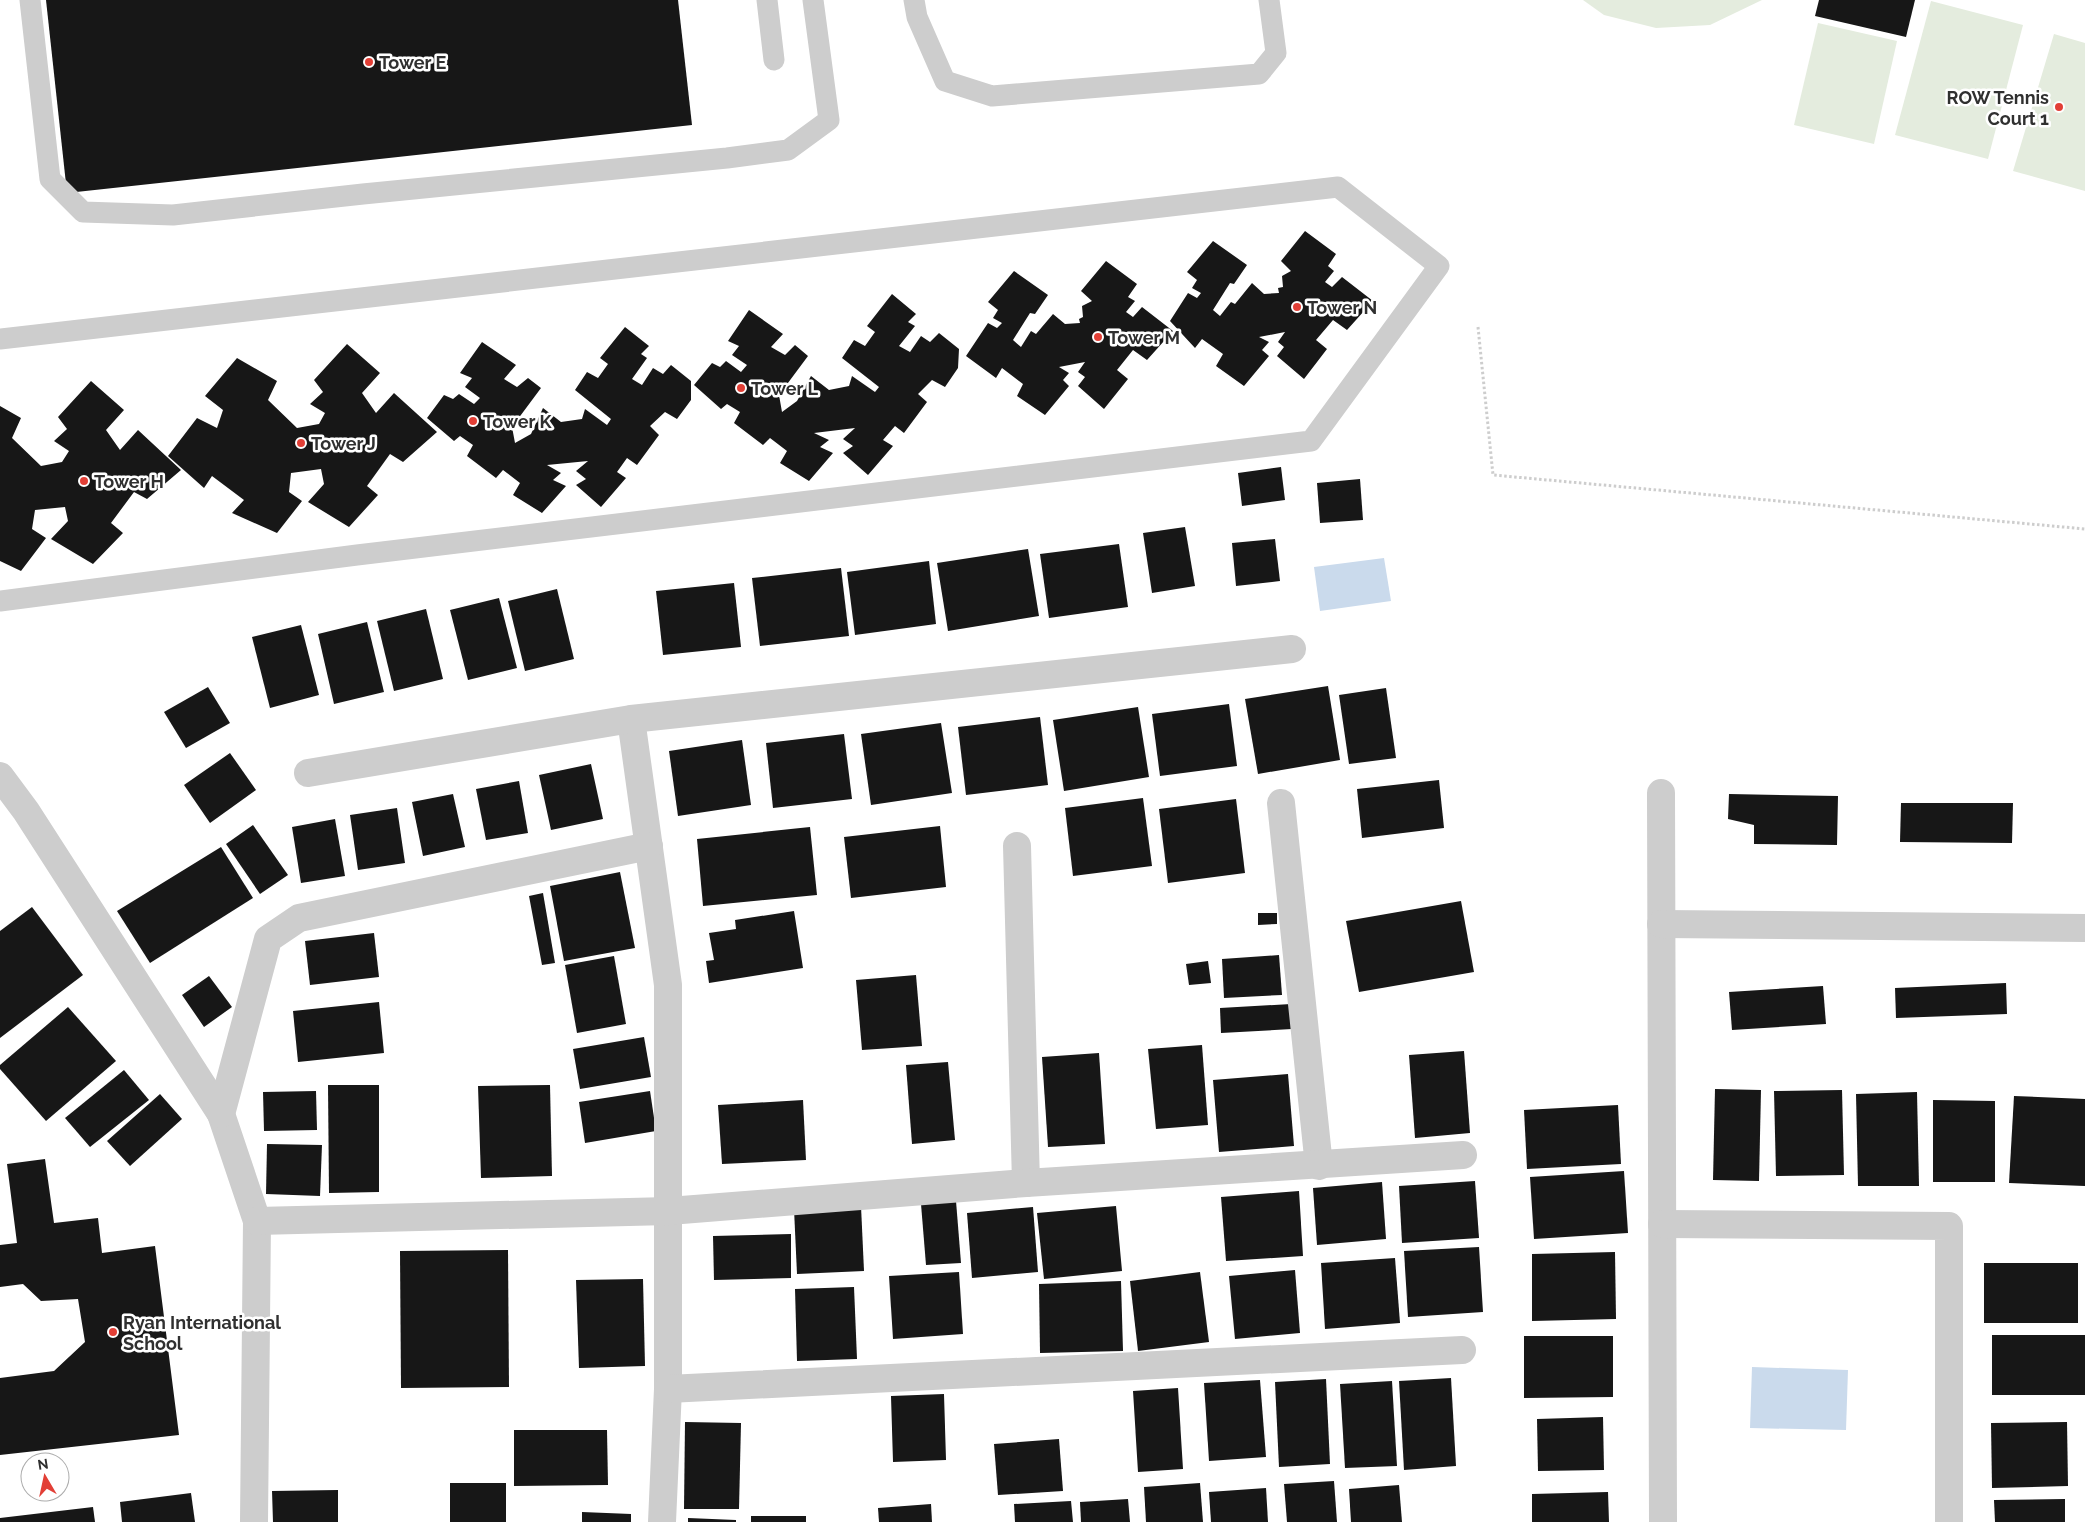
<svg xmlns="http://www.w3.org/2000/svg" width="2085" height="1522" font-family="Raleway,sans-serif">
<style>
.green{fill:#e4ecde}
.water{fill:#cadaec}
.building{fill:#171717}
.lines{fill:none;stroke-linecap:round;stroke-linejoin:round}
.path{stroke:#cdcdcd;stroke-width:3;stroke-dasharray:2.5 2.5;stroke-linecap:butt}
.service{stroke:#cdcdcd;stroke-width:21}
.minor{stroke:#cdcdcd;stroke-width:28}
.poi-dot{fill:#e23f36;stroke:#fff;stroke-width:2}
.labels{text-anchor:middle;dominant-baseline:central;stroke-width:5;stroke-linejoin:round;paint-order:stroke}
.poi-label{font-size:18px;font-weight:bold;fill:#303030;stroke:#fff;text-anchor:start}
</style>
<rect width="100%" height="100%" fill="#fff"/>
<g class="green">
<path d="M1583,0H1762L1710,25L1656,28L1604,15Z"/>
<path d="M1931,1L2023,25L1988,159L1895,135Z"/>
<path d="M1818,23L1897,41L1874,144L1794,125Z"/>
<path d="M2054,34L2085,43V191L2013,171Z"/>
</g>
<g class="water">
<path d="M1384,558L1391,601L1320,611L1314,567Z"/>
<path d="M1752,1367L1848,1370L1846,1430L1750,1428Z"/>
</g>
<g class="building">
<path d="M46,0H678L692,125L67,193Z"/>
<path d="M1819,0H1915L1906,37L1815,16Z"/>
<path d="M1305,231L1336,254L1328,266L1334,271L1325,282L1332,287L1342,277L1373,301L1347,330L1333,320L1316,340L1327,349L1304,379L1277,356L1284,347L1278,342L1285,332L1259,337L1269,342L1262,350L1269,356L1244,386L1216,366L1223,354L1202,339L1195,348L1170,321L1188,293L1197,298L1201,293L1192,288L1197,280L1187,272L1213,241L1247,265L1234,284L1230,283L1213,310L1220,316L1231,302L1235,304L1252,283L1264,294L1279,293L1278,288L1283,287L1282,276L1291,271L1281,261Z"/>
<path d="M1106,261L1137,284L1128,297L1135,301L1126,312L1133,317L1142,307L1173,331L1147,360L1133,350L1117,370L1128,379L1104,409L1078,386L1085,377L1078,372L1085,362L1059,367L1069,373L1063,380L1069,386L1045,415L1017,396L1023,384L1002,368L996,378L966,356L988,323L997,328L1002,323L993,318L998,310L988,302L1014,271L1048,295L1035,314L1030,313L1013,340L1021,347L1031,331L1036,334L1053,314L1065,324L1080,323L1079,319L1083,317L1082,306L1092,301L1081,291Z"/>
<path d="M892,294L916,314L908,322L915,326L899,346L910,352L921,336L930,342L939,333L959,349L958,368L945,387L932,380L918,394L927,402L904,433L895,426L883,440L893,446L868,475L843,453L853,446L843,439L855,428L814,433L829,440L820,447L833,453L809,481L780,463L787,451L770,438L763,445L734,423L740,412L727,404L721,409L694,385L712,363L720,367L726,361L741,372L747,365L732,355L739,346L728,341L749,310L783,334L771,347L785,355L795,345L808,356L779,395L782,412L797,401L811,376L829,390L849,386L852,376L875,392L879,387L842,358L854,340L865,346L875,332L867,326Z"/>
<path d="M625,327L649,346L641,354L647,358L632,379L642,385L653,368L663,374L671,365L691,381V400L677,419L665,412L650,426L659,435L637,465L627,458L617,472L626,478L601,507L576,485L586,479L576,471L588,461L547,465L561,473L553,480L566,486L542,513L513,495L520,483L503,470L496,478L467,456L473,445L460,436L454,441L427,418L444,395L453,399L459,394L474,404L480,398L465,387L472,378L460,373L482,342L516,365L504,379L517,387L528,378L541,388L512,427L515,443L531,434L543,408L561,422L582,419L585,409L607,425L611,419L575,390L587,372L598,378L608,364L600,358Z"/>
<path d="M347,344L380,373L362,393L376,413L394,393L437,432L403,462L390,454L367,486L378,495L349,527L308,502L324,484L321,469L291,473L289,492L302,501L277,533L232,513L244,500L212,476L204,488L168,456L197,418L217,428L223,410L205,396L237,358L277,381L268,400L297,428L319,424L325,413L310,404L323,392L314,380Z"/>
<path d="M91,381L124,410L106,430L120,450L138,430L181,470L147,499L134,492L111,523L123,533L93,564L51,539L68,521L65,507L35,510L32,529L46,538L21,571L0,561V406L21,418L12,438L41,466L62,462L69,451L54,441L67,429L58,417Z"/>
<path d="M1281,467L1285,500L1242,506L1238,473Z"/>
<path d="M1360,479L1363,520L1320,523L1317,483Z"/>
<path d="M1185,527L1195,586L1152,593L1143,533Z"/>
<path d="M1275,539L1280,581L1236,586L1232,543Z"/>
<path d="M1119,544L1128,607L1049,618L1040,554Z"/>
<path d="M1028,549L1039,616L948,631L937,563Z"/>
<path d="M929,561L936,624L855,635L847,572Z"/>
<path d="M841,568L849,636L760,646L752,578Z"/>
<path d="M734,583L741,647L663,655L656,591Z"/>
<path d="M557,589L574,659L525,671L508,601Z"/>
<path d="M499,598L517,668L468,680L450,610Z"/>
<path d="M426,609L443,679L394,691L377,621Z"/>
<path d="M367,622L384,692L334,704L318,634Z"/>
<path d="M301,625L319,695L270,708L252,637Z"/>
<path d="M1328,686L1340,760L1258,774L1245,699Z"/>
<path d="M208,687L230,723L186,748L164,712Z"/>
<path d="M1386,688L1396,758L1349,764L1339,695Z"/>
<path d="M1229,704L1237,766L1160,776L1152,714Z"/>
<path d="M1138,707L1149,777L1064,791L1053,720Z"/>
<path d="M1040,717L1048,785L966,795L958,727Z"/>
<path d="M941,723L952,793L871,805L861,734Z"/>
<path d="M844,734L852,799L773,808L766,743Z"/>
<path d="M742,740L751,805L678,816L669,751Z"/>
<path d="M230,753L256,790L210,823L184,785Z"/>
<path d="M591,764L603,819L551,830L539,775Z"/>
<path d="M1439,780L1444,828L1362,838L1357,789Z"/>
<path d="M519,781L528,833L486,840L476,789Z"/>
<path d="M453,794L465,847L423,856L412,802Z"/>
<path d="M1729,794L1838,796L1837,845L1754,844V825L1728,819Z"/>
<path d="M1143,798L1152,866L1073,876L1065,808Z"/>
<path d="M1236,799L1245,873L1168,883L1159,809Z"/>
<path d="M1901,803H2013L2012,843L1900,842Z"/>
<path d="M397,808L405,863L358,870L350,815Z"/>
<path d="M335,819L345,876L301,883L292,827Z"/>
<path d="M253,825L288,875L260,894L226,844Z"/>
<path d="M940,826L946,887L851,898L844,837Z"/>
<path d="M810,827L817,895L703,906L697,839Z"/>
<path d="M221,847L253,898L150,963L117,911Z"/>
<path d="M620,872L635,948L564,961L550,886Z"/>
<path d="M543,893L555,963L542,965L529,896Z"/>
<path d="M1461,901L1474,972L1359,992L1346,921Z"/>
<path d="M32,907L83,975L0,1038V931Z"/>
<path d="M794,911L803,968L709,983L706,961L714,960L709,933L736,929L735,920Z"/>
<path d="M1258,913H1277V924L1258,925Z"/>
<path d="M374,933L379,977L310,985L305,941Z"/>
<path d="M1279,955L1282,995L1224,998L1222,959Z"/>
<path d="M614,956L626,1024L577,1033L565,965Z"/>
<path d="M1208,961L1211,983L1189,985L1186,964Z"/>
<path d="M916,975L922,1046L862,1050L856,980Z"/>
<path d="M209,976L232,1007L204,1027L182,995Z"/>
<path d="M2006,983L2007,1014L1896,1018L1895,988Z"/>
<path d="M1823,986L1826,1024L1732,1030L1729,992Z"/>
<path d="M379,1002L384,1053L298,1062L293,1011Z"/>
<path d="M1291,1004L1292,1029L1221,1033L1220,1008Z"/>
<path d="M68,1007L116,1061L46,1121L0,1069V1065Z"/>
<path d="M644,1037L651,1077L580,1089L573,1049Z"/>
<path d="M1202,1045L1208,1125L1156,1129L1148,1049Z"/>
<path d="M1464,1051L1470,1133L1415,1138L1409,1055Z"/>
<path d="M1099,1053L1105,1144L1048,1147L1042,1057Z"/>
<path d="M948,1062L955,1140L912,1144L906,1065Z"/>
<path d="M124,1070L149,1100L90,1147L65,1118Z"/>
<path d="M1288,1074L1294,1146L1219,1152L1213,1080Z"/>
<path d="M328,1085H379V1192L329,1193Z"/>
<path d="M550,1085L552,1176L481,1178L478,1086Z"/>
<path d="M1715,1089L1761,1090L1759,1181L1713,1180Z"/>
<path d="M1842,1090L1844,1175L1776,1176L1774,1091Z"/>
<path d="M316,1091L317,1130L264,1131L263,1092Z"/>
<path d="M650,1091L656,1131L585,1143L579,1102Z"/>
<path d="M1917,1092L1919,1186H1858L1856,1094Z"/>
<path d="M160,1094L182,1119L130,1166L107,1141Z"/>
<path d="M2014,1096L2085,1099V1186L2009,1183Z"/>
<path d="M803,1100L806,1160L722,1164L718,1105Z"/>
<path d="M1933,1100L1995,1101V1182H1933Z"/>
<path d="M1618,1105L1621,1164L1527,1169L1524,1110Z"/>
<path d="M267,1144L322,1145L320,1196L266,1194Z"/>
<path d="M45,1159L54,1223L98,1218L102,1253L155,1246L179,1435L0,1455V1378L54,1371L85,1342L78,1299L41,1301L23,1284L0,1287V1245L17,1243L7,1164Z"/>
<path d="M1624,1171L1628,1233L1534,1239L1530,1177Z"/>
<path d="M1475,1181L1479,1238L1402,1243L1399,1186Z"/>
<path d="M1382,1182L1386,1239L1317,1245L1313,1188Z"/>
<path d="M1299,1191L1303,1256L1226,1261L1221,1197Z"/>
<path d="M956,1201L961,1263L926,1265L921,1204Z"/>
<path d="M861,1206L864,1271L797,1274L794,1209Z"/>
<path d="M1116,1206L1122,1271L1044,1279L1037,1213Z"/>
<path d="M1033,1207L1038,1272L972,1278L967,1213Z"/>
<path d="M791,1234V1278L714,1280L713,1236Z"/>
<path d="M1479,1247L1483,1312L1408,1317L1404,1251Z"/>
<path d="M508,1250L509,1387L401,1388L400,1251Z"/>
<path d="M1615,1252L1616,1319L1532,1321V1254Z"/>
<path d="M1395,1258L1400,1323L1325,1329L1321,1263Z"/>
<rect x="1984" y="1263" width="94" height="60"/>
<path d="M1295,1270L1300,1333L1235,1339L1229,1276Z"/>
<path d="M959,1272L963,1334L893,1339L889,1276Z"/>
<path d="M1200,1272L1209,1342L1138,1351L1130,1281Z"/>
<path d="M643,1279L645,1366L579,1368L576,1280Z"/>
<path d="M1121,1281L1123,1351L1040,1353L1039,1284Z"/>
<path d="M854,1287L857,1359L797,1361L795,1289Z"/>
<rect x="1992" y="1335" width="93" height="60"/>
<path d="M1524,1336H1613V1397L1524,1398Z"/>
<path d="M1451,1378L1456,1466L1404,1470L1399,1381Z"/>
<path d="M1326,1379L1330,1464L1279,1467L1275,1382Z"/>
<path d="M1260,1380L1266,1457L1209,1461L1204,1383Z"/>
<path d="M1392,1381L1397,1466L1345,1468L1340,1384Z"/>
<path d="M1178,1388L1183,1469L1138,1472L1133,1391Z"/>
<path d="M944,1394L946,1460L893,1462L891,1396Z"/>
<path d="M1603,1417L1604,1470L1538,1471L1537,1419Z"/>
<path d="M685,1422L741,1423L739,1509H684Z"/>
<path d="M2067,1422L2068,1486L1992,1488L1991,1423Z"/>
<path d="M514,1430H607L608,1485L514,1486Z"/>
<path d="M1059,1439L1063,1491L998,1495L994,1444Z"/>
<path d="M1334,1481L1337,1522H1287L1284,1484Z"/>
<rect x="450" y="1483" width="56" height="39"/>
<path d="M1200,1483L1203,1522H1146L1144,1487Z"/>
<path d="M1399,1485L1402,1522H1351L1349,1489Z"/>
<path d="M1266,1488L1268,1522H1211L1209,1492Z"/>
<path d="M338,1490V1522H273L272,1491Z"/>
<path d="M1608,1492L1609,1522H1532V1494Z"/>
<path d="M191,1493L195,1522H122L120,1502Z"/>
<path d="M1128,1499L1130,1522H1081L1080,1502Z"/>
<path d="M2065,1499V1522H1995L1994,1500Z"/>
<path d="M1071,1501L1073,1522H1015L1014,1504Z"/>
<path d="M931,1504L932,1522H879L878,1508Z"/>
<path d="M93,1507L95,1522H0V1518Z"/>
<path d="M582,1512L631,1514V1522H582Z"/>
<rect x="751" y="1516" width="55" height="6"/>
<path d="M688,1518L736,1520V1522H688Z"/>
</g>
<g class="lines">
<path class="path" d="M1478,327L1493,475L2085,529"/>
<g class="service">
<path d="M30,0L50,179L83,212L173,215L363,194L727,158L788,150L829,120L813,0"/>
<path d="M767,0L774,60"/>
<path d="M914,0L917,17L945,81L992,96L1259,74L1276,53L1269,0"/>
<path d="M0,339L1338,187L1439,266L1311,441L357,555L0,601"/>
</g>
<g class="minor">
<path d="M631,719L668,985V1389L662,1522"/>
<path d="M308,773L631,719L1292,649"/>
<path d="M0,776L26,811L221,1114L257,1221L254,1522"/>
<path d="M1661,793L1663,1522"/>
<path d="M1281,803L1319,1166"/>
<path d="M1017,846L1026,1183"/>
<path d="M1661,924L2085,928"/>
<path d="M221,1114L268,939L299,918L649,846"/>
<path d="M257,1221L669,1211L1026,1183L1463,1155"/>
<path d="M1662,1224L1949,1226V1522"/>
<path d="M668,1389L1462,1350"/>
</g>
</g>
<g class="poi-dot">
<circle cx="369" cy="62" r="5"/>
<circle cx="2059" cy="107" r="5"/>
<circle cx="1297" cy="307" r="5"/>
<circle cx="1098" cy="337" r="5"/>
<circle cx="741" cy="388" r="5"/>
<circle cx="473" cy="421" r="5"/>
<circle cx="301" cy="443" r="5"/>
<circle cx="84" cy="481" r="5"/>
<circle cx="113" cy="1332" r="5"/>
</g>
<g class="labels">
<g class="poi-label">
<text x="379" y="62">Tower E</text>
<text x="2049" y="97" text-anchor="end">ROW Tennis<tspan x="2049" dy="21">Court 1</tspan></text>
<text x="1307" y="307">Tower N</text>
<text x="1108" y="337">Tower M</text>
<text x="751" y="388">Tower L</text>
<text x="483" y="421">Tower K</text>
<text x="311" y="443">Tower J</text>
<text x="94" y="481">Tower H</text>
<text x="123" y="1322">Ryan International<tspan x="123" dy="21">School</tspan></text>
</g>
</g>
<g transform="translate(45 1477) rotate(351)"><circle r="24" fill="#ffffff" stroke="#acacac"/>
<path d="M0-4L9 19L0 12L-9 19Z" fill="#e23f36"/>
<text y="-8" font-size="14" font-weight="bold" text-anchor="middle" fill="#303030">N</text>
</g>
</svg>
